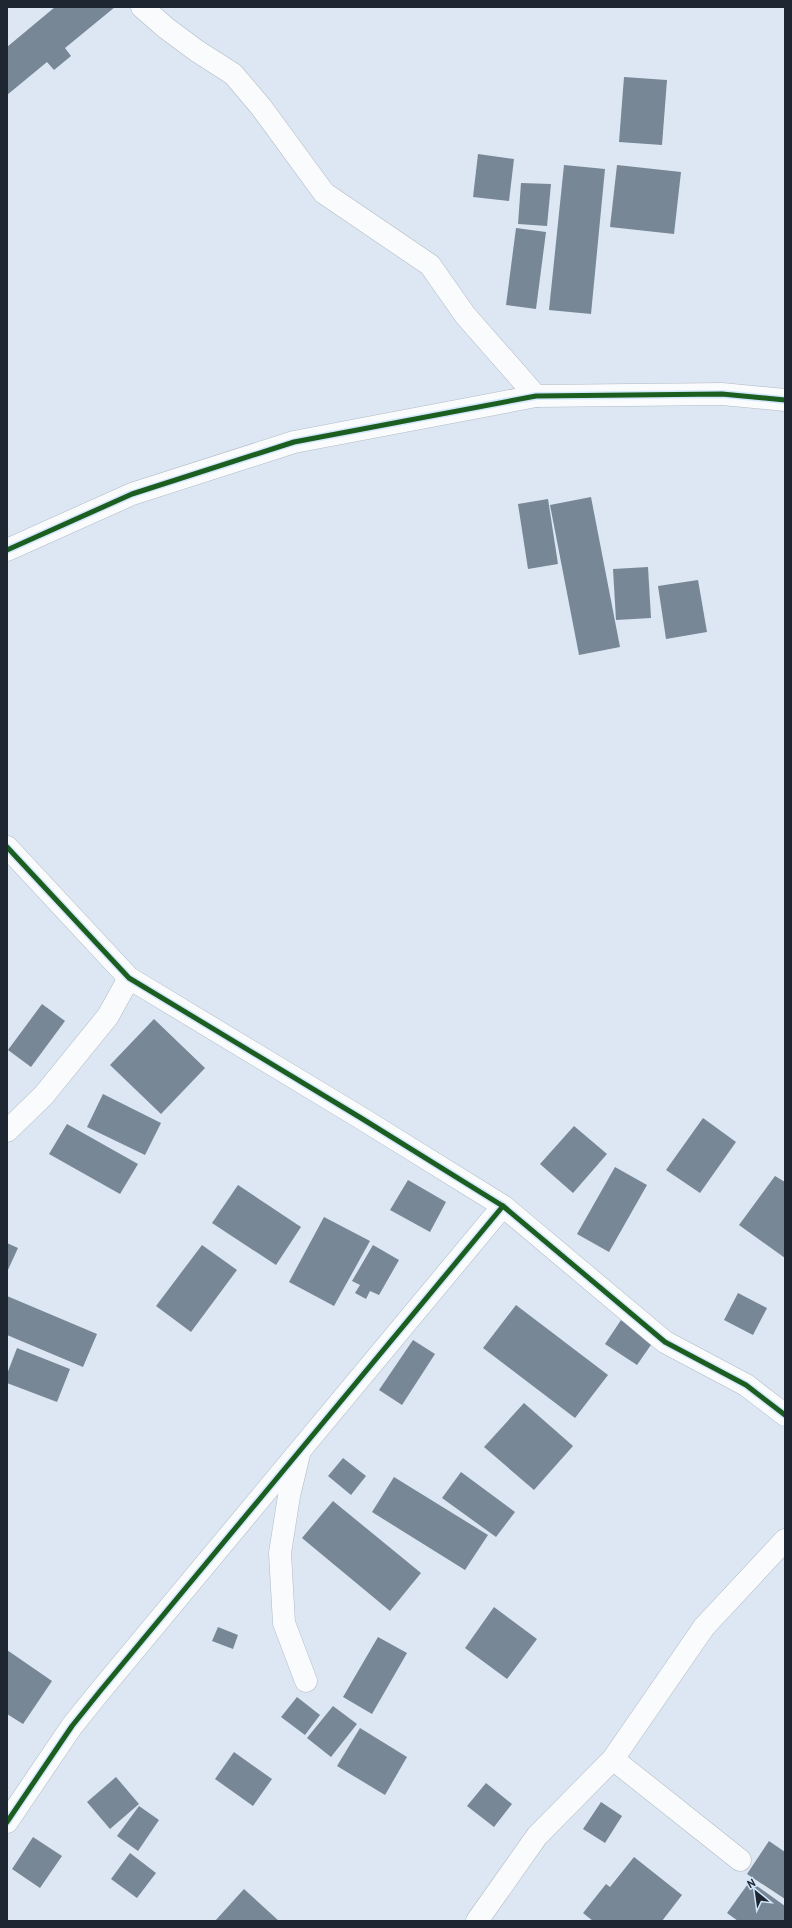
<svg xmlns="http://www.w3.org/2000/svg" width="792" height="1928" font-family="'PT Sans',sans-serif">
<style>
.building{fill:#778795}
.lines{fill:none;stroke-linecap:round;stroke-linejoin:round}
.minor-casing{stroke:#b1bac5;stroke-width:23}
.minor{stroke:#fafbfd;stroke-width:22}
.cycleway-casing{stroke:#d3e7fc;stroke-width:8}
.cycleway{stroke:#1b5e20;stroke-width:5}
</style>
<rect width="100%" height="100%" fill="#dce7f3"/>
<g class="building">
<path d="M55,7H115L65,48L71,56L54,70L47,62L7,95V47Z"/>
<path d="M624,77L667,80L662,145L619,142Z"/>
<path d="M478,154L514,159L509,201L473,197Z"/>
<path d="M564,165L605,169L591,314L549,310Z"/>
<path d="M617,165L681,172L674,234L610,227Z"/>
<path d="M521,183L551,184L547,226L518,224Z"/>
<path d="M516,228L546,232L536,309L506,305Z"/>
<path d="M591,497L620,647L579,655L550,505Z"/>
<path d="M548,499L558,564L528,569L518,504Z"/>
<path d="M648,567L651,618L616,620L613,569Z"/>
<path d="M698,580L707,632L666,639L658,586Z"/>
<path d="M42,1004L65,1021L31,1067L8,1050Z"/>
<path d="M154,1019L205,1068L161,1114L110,1065Z"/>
<path d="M103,1094L161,1123L145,1155L87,1127Z"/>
<path d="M703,1118L736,1142L700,1193L666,1170Z"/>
<path d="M67,1124L138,1164L120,1194L49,1154Z"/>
<path d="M574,1126L607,1154L573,1193L540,1164Z"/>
<path d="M615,1167L647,1185L609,1252L577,1234Z"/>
<path d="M775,1176L785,1182V1258L739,1225Z"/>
<path d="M408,1180L446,1202L430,1232L390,1210Z"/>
<path d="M238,1185L301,1227L276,1265L212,1223Z"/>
<path d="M324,1217L370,1241L334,1306L289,1282Z"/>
<path d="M7,1243L18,1248L7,1272Z"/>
<path d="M202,1245L237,1270L191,1332L156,1306Z"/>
<path d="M373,1245L399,1260L379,1295L370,1291L366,1299L355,1293L360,1285L352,1281Z"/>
<path d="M738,1293L767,1308L753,1335L724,1320Z"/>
<path d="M7,1296L97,1334L83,1367L7,1335Z"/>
<path d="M516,1305L608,1375L575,1418L483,1348Z"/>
<path d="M621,1320L653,1342L637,1365L605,1344Z"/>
<path d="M413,1340L435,1354L402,1405L379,1390Z"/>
<path d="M17,1348L70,1369L57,1402L7,1383V1374Z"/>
<path d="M524,1403L573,1446L534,1490L484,1447Z"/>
<path d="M343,1458L366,1476L351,1495L328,1476Z"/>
<path d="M461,1472L515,1512L496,1537L442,1498Z"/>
<path d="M394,1477L488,1535L465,1570L372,1512Z"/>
<path d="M333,1501L421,1573L390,1611L302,1538Z"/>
<path d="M494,1607L537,1639L507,1679L465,1648Z"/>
<path d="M218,1627L238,1635L233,1649L212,1641Z"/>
<path d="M378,1637L407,1653L372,1714L343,1697Z"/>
<path d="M7,1650L52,1681L23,1724L7,1714Z"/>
<path d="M297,1697L320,1715L305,1735L281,1717Z"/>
<path d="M333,1706L357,1724L331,1757L307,1738Z"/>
<path d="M360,1728L407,1757L385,1795L337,1766Z"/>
<path d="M234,1752L272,1779L253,1806L215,1779Z"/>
<path d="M116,1777L139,1804L110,1829L87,1802Z"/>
<path d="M486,1783L512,1804L494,1827L467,1806Z"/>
<path d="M601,1802L622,1816L605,1843L583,1829Z"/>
<path d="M139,1806L159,1820L138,1851L117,1836Z"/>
<path d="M33,1837L62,1856L40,1888L12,1869Z"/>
<path d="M769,1841L785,1852V1899L747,1874Z"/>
<path d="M130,1853L156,1873L137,1898L111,1879Z"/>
<path d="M634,1857L682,1895L662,1921H593L583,1913L606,1884L610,1887Z"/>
<path d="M750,1881L785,1906V1921H738L727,1913Z"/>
<path d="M244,1889L279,1921H215Z"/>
</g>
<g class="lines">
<g class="minor-casing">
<g id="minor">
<path d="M142,7L166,28L197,51L233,74L261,107L324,193L430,265L465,315L536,396"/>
<path d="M7,550L132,494L294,442L536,396L722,394L785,400"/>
<path d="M7,847L129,978L361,1118L503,1206L665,1342L746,1385L785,1415"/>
<path d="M7,1131L44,1095L108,1016L129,978"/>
<path d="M299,1454L289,1496L280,1553L284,1623L306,1681"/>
<path d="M613,1759L740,1860"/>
<path d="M7,1822L72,1726L101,1690L503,1206"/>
<path d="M477,1921L537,1836L613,1759L704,1627L785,1540"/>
</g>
</g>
<use href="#minor" class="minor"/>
<g class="cycleway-casing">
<g id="cycleway">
<path d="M7,550L132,494L294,442L536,396L722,394L785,400"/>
<path d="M7,847L129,978L361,1118L503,1206L665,1342L746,1385L785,1415"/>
<path d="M7,1822L72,1726L101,1690L503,1206"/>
</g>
</g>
<use href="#cycleway" class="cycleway"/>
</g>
<rect width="792" height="1928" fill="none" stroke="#1e2731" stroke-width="16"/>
<g transform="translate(756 1892) rotate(331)" stroke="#d3e7fc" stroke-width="3" paint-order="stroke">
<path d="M0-3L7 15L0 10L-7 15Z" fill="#1e2731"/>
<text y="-6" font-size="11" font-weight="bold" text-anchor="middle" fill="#1e2731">N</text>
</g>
</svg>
